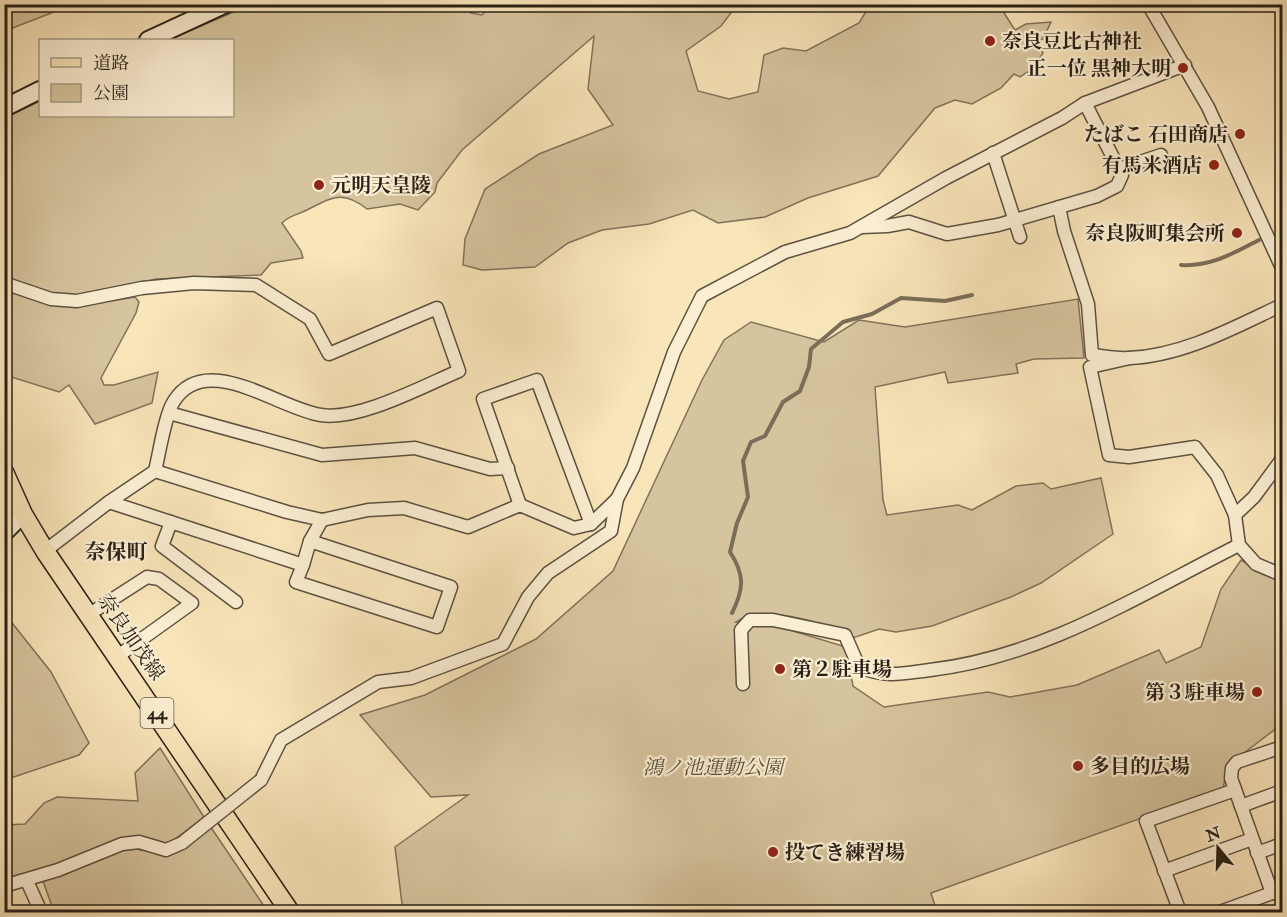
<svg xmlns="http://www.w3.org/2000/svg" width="1287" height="917" font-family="'IM FELL Double Pica','Noto Serif JP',serif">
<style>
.green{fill:#d6c49e;stroke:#80725a;stroke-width:1.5}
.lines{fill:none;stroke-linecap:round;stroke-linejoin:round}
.stream{stroke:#7b6e58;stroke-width:4}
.street-casing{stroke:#5d5140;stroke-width:15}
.secondary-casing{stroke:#292017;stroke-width:20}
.primary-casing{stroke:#292017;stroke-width:21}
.street{stroke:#fbeed2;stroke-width:12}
.secondary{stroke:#fbeed2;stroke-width:16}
.primary{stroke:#f9e5ba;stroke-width:18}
.street-bridge-casing{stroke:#5d5140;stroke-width:15;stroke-linecap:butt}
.street-bridge{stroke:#fbeed2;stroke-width:12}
.poi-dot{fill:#8f2418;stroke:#fbeed2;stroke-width:2}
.labels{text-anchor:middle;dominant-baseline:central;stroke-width:4.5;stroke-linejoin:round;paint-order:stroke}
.shield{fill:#fbeed2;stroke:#685e4f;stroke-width:1.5}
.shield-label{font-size:18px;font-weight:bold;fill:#292017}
.poi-label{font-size:20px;font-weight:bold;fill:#292017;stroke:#fbeed2;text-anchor:start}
.street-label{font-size:20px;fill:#292017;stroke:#fbeed2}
.park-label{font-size:20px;font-style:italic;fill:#5d5140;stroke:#fbeed2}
.neighbourhood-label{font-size:21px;font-weight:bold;fill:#292017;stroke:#fbeed2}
</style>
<rect width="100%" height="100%" fill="#f9e5ba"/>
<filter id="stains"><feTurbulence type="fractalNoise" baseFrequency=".00333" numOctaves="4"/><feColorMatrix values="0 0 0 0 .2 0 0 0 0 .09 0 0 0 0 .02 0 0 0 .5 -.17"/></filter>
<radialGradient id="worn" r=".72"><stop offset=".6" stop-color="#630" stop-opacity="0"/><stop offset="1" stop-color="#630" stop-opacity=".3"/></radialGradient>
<g class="green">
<path d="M5,4H72V5L5,31Z"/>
<path d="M458,4L471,13L482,15L492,4L502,8L505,4L737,5L721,26L686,51L698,91L729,99L758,92L764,55L783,48L806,51L859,23L870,5H999L1015,30L1026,24L1051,22L1043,39L1037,41L1043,53L1034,68L1020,77L1014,74L1001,88L972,104L955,100L935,108L878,176L808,198L765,217L718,223L693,210L649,224L602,230L568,243L535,267L482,270L463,265L465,239L485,189L539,154L613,125L588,89L594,36L462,150L437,183L435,192L418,210L400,204L367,209C342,189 331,198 307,210C297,215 290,215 282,223L301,251L303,258L271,263L261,275L156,279L92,295L60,296L5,279V118L40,101V116H232V40H168L250,5Z"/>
<path d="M4,289C50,309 88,306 135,297L139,302L136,313L101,378L104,385H114L158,372L152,403L95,424L69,385L59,392L5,375Z"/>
<path d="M1078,299L1084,358L1034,359L1016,364L1018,373L948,383L945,372L875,387L883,500L887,515L958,505L972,510L1016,486L1043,483L1051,489L1101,478L1113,534L1041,583L1011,597L932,626L896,632L879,629L853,638C835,624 771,609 749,615C745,616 740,620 736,622L780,627L846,647L853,686L884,707L988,692L1010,697L1077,685L1159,650L1166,663L1201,647L1221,589L1241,560L1265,575L1282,578V724L1235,760L1226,773L1223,789L931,893L937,912H403L395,847L468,795L431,797L360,715L425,695L536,639L613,571L702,380L724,340L751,322L824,342L859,320L905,327Z"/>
<path d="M5,614L51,672L89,743L79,755L5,780Z"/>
<path d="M160,748L204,817L166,846L146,839L5,883V825L25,824L44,803L57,797L138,801L135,773Z"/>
<path d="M210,826L268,912H54L43,881L119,851L136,849L168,855Z"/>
</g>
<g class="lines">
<g class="stream">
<path d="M1181,265C1211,267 1233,253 1259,240"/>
<path d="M732,613C744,589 745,575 730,552L737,523L748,497L743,461L751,442L765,436L783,402L800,391L809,367L811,349L843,322L872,314L901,298L945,301L972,295"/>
</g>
<g class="street-casing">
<g id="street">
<path d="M1148,4L1208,107L1282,268"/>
<path d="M993,153L1020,237"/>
<path d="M1119,169L1161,155"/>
<path d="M1059,207L1064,231L1088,304L1092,355C1104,356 1117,359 1129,358C1183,356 1235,327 1282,305"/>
<path d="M862,227L887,226L909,222L947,234L998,225L1097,196L1117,186L1122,175L1085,103"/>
<path d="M4,283L51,299L77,301L142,288L194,283L256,285L310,319L329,354L437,308L459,371C423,386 359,421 321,415C279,409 206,350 174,401C165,414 159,455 155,471"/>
<path d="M1130,358L1090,367L1109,455L1129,457L1195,447L1217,475L1235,515L1254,497L1282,459"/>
<path d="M169,413L322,455L415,448L490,469L508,468"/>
<path d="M109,502L303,565L310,541L322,520"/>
<path d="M520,505L483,399L537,380L591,524"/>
<path d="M1235,515L1239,545"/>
<path d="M171,522L162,546L236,602"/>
<path d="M45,551L109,502L155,471L287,512L322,520L368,510L404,508L468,527L520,505L574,528L591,524L617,499L633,468L674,352L702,296L785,252L850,233L946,178L1062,118L1085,103L1185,65"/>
<path d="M303,565L296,582L437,627L451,587L310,541"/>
<path d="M88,615L147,577L159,579L192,603L118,656"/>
<path d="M743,684L741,630L750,620H773L845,635L859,667C889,678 899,674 930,670C1043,657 1139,595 1239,545L1256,564L1282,575"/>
<path d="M261,780L281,740L378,682L411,678L503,644L528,597L548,573L611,531L617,499"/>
<path d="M1241,806L1282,791"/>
<path d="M1257,853L1282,844"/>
<path d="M1164,871L1252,839"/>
<path d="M27,881L41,912"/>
<path d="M4,886L58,870L122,844L139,842L166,850L182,843"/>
<path d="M1272,893L1231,778L1232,768L1237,762L1282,747"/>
<path d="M1180,912L1146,821L1235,790"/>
<path d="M1220,912L1272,893L1282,894"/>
</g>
</g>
<g class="secondary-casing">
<g id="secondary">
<path d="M148,40L226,4"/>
<path d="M4,108L40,90"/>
<path d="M4,533L23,514"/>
</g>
</g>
<g class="primary-casing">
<path id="primary" d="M4,472L23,514L45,551L290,912"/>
</g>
<use href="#street" class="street"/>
<use href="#secondary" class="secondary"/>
<use href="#primary" class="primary"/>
<g class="street-bridge-casing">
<path id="street-bridge" d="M182,843L261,780"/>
</g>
<use href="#street-bridge" class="street-bridge"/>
</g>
<g class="poi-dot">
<circle cx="990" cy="41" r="6"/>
<circle cx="1183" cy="68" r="6"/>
<circle cx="1240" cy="134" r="6"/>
<circle cx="1214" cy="165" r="6"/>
<circle cx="319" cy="185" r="6"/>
<circle cx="1237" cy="233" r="6"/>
<circle cx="780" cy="669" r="6"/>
<circle cx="1257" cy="692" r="6"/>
<circle cx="1078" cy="766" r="6"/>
<circle cx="773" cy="852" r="6"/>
</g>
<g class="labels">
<rect class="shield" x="140.5" y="698" width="33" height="30" rx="4.5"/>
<g class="shield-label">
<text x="157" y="713">44</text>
</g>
<g class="poi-label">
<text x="1002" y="41">奈良豆比古神社</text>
<text x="1171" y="68" text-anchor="end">正一位 黒神大明</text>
<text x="1228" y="134" text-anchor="end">たばこ 石田商店</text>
<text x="1202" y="165" text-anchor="end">有馬米酒店</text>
<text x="331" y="185">元明天皇陵</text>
<text x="1225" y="233" text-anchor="end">奈良阪町集会所</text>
<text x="792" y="669">第２駐車場</text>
<text x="1245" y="692" text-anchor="end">第３駐車場</text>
<text x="1090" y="766">多目的広場</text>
<text x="785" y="852">投てき練習場</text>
</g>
<g class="street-label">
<text transform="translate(131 637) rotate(55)">奈良加茂線</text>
</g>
<g class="park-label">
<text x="713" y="767">鴻ノ池運動公園</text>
</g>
<g class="neighbourhood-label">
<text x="116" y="552">奈保町</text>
</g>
</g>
<rect width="1287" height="917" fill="none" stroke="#f9e5ba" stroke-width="24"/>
<rect x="6" y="6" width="1275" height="905" fill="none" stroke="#292017" stroke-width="3"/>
<rect x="12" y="12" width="1263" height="893" fill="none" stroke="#292017" stroke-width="1.5"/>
<rect x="39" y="39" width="195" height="78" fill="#fbeed2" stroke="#a79c87" stroke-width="1.5"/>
<rect x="51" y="58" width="30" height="9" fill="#f9e5ba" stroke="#a79c87" stroke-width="1.5"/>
<text x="93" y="69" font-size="18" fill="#292017">道路</text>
<rect x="51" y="84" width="30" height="18" fill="#d6c49e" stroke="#a79c87" stroke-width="1.5"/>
<text x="93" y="99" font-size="18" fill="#292017">公園</text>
<g transform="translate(1218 848) rotate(341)" stroke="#fbeed2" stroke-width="4.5" paint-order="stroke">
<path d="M0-4.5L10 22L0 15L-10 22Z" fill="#292017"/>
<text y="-9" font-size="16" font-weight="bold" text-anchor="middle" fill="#292017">N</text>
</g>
<rect width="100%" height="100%" filter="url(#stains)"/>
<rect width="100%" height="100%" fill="url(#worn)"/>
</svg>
